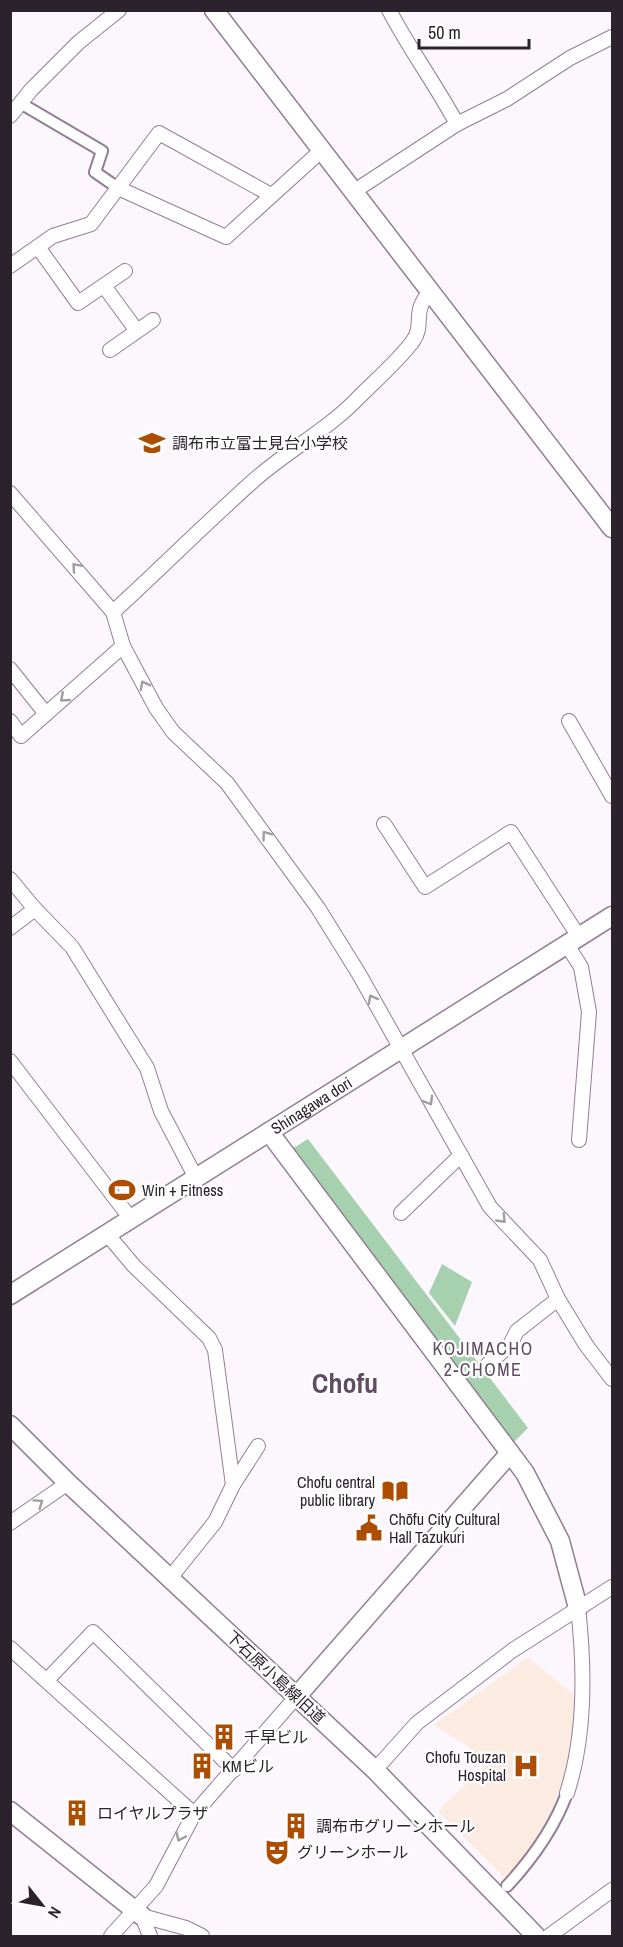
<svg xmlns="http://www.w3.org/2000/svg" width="623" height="1947" font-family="'Archivo Narrow','Noto Sans JP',sans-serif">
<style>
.medical{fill:#fcebe0}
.green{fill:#a7d1ae}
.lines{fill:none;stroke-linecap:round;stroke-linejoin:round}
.pedestrian-casing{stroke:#947e95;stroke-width:14}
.minor-casing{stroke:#947e95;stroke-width:16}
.tertiary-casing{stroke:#947e95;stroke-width:21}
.pedestrian{stroke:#fff;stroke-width:10}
.minor{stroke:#fff;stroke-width:14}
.tertiary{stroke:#fff;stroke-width:18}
.oneway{stroke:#a09ca0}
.labels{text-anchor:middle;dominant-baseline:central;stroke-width:4.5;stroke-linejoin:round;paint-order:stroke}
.poi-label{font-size:16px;fill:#2c222c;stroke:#fff;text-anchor:start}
.street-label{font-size:16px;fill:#2c222c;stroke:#fff}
.neighbourhood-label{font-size:18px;letter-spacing:1.5px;fill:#614d63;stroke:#fff}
.town-label{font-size:28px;font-weight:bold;fill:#614d63;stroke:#fff}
</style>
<rect width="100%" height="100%" fill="#fcf7fc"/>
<path class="medical" d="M528,1657L576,1697L572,1740L567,1768L551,1813L522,1863L507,1880L438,1811L487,1764L466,1745L434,1725Z"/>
<g class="green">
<path d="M308,1139L528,1428L512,1444L292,1149Z"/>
<path d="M442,1264L472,1282L455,1326L429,1293Z"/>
</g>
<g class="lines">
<g class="pedestrian-casing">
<g id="pedestrian">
<path d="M22,104L102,151L95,172L118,188"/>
<path d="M507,1886C532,1859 554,1829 567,1793"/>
</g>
</g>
<g class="minor-casing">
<g id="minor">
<path d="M389,10C410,50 436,85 457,124"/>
<path d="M10,116L31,90L79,42L119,10"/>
<path d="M118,188L226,237L322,150"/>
<path d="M353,192L457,124L507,99L570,58L612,37"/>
<path d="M38,247L78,303L125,271"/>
<path d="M10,266L53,236L91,224L159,133L271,195"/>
<path d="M104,286L137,331"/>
<path d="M110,350L153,320"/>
<path d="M10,493L113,612L123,646L156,708L173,732L227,783L318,908L359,974L490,1207L540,1260L558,1299L586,1345L612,1379"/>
<path d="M113,612C160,569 205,524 252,482C286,451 328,430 359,397C377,379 398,361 413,341C425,324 411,312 430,292"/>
<path d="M10,669L46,714"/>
<path d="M10,721L21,736L123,646"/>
<path d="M569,721L612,796"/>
<path d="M384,824L425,887L511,832L579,937"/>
<path d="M10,879L35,909L72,947L147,1068L161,1111L196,1178"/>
<path d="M10,928L35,909"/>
<path d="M567,945L581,967L589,1012L579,1140"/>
<path d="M10,1061L131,1219"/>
<path d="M401,1213L461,1155"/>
<path d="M107,1234L134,1266L209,1338L215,1350L233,1485"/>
<path d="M488,1364L510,1345L517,1331L558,1299"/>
<path d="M10,1523L68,1483"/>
<path d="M170,1578L215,1522L233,1485L258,1446"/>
<path d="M10,1648L194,1814"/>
<path d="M47,1680L93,1632L234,1770"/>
<path d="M375,1770L417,1723L513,1650L612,1587"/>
<path d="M567,1793C586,1734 585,1669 578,1608"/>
<path d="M142,1916L186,1928L202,1936"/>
<path d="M142,1916L150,1936"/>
<path d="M111,1936L156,1886L194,1814L297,1696"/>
<path d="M549,1936L612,1890"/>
</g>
</g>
<g class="tertiary-casing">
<g id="tertiary">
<path d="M214,10L612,528"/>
<path d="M269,1132L525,1473L560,1541L578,1608"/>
<path id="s1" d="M10,1295L612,916"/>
<path d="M10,1425L68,1483L375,1770L536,1936"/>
<path d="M297,1696L510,1453"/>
<path d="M10,1811L142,1916"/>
</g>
</g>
<use href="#pedestrian" class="pedestrian"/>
<use href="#minor" class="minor"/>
<use href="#tertiary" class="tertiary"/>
</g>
<defs><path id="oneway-chevron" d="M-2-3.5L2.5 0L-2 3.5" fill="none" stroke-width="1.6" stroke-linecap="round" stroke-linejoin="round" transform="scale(1.5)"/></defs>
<g class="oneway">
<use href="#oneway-chevron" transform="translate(76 567) rotate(-131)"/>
<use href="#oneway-chevron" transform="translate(144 685) rotate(-118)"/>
<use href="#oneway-chevron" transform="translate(64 698) rotate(139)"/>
<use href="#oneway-chevron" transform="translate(266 835) rotate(-126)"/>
<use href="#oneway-chevron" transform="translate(372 999) rotate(-119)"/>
<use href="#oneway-chevron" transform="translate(429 1101) rotate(60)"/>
<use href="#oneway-chevron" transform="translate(502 1219) rotate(46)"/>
<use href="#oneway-chevron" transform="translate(39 1503) rotate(-35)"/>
<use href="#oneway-chevron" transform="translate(180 1837) rotate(115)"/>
</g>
<defs>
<g id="school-bare" transform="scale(2.07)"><path d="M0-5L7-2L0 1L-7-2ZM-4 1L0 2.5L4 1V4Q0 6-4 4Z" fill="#ac4d00" stroke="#fff" stroke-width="2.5" paint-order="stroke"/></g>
<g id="stadium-bare" transform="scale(2.07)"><path d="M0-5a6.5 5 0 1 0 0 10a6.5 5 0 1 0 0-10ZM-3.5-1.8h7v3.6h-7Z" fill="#ac4d00" stroke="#fff" stroke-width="2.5" paint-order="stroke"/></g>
<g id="library-bare" transform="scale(2.07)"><path d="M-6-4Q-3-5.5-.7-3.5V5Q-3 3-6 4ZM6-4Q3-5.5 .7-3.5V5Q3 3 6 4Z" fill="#ac4d00" stroke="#fff" stroke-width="2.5" paint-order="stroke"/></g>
<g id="civic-bare" transform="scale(2.07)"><path d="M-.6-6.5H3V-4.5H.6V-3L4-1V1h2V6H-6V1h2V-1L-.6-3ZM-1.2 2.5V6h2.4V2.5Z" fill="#ac4d00" stroke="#fff" stroke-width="2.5" paint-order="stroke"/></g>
<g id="building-bare" transform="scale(2.07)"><path d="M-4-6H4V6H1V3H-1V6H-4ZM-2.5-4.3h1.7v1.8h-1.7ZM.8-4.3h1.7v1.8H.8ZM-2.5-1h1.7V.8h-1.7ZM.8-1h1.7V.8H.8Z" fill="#ac4d00" stroke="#fff" stroke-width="2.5" paint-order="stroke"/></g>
<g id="hospital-bare" transform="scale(2.07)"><path d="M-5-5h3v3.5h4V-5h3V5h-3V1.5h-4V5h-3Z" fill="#ac4d00" stroke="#fff" stroke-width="2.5" paint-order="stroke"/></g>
<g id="theatre-bare" transform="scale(2.07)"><path d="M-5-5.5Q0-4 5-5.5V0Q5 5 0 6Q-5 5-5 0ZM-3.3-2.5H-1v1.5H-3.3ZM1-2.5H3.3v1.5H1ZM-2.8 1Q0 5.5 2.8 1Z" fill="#ac4d00" stroke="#fff" stroke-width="2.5" paint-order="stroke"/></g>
</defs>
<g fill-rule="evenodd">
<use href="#school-bare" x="152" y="443"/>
<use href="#stadium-bare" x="122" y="1190"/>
<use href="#library-bare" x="395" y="1491"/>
<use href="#civic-bare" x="369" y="1528"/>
<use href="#building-bare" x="224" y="1737"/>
<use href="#building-bare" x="202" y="1766"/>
<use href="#hospital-bare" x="526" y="1766"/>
<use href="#building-bare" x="77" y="1813"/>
<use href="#building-bare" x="296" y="1826"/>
<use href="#theatre-bare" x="277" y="1852"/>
</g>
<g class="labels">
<g class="poi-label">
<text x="172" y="443">調布市立富士見台小学校</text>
<text x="142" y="1190">Win + Fitness</text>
<text x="375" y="1482" text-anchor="end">Chofu central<tspan x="375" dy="18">public library</tspan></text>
<text x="389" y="1519">Chōfu City Cultural<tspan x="389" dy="18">Hall Tazukuri</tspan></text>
<text x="244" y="1737">千早ビル</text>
<text x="506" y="1757" text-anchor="end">Chofu Touzan<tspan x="506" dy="18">Hospital</tspan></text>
<text x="222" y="1766">KMビル</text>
<text x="97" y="1813">ロイヤルプラザ</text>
<text x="316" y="1826">調布市グリーンホール</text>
<text x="297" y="1852">グリーンホール</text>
</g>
<g class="street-label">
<text stroke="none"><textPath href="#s1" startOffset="356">Shinagawa dori</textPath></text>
<text transform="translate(276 1677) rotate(43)">下石原小島線旧道</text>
</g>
<g class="neighbourhood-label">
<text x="483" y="1348">KOJIMACHO<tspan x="483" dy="21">2-CHOME</tspan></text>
</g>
<g class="town-label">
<text x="345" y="1383">Chofu</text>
</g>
</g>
<rect width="623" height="1947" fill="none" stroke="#2c222c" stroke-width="24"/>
<g transform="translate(42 1905) rotate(121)" stroke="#ffffff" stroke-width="4.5" paint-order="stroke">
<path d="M0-4.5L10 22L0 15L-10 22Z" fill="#2c222c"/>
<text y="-9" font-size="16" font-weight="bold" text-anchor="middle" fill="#2c222c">N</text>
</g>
<path d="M419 39v9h110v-9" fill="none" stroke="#2c222c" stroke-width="3"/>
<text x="428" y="39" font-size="18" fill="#2c222c" stroke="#ffffff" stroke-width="4.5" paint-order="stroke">50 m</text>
</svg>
